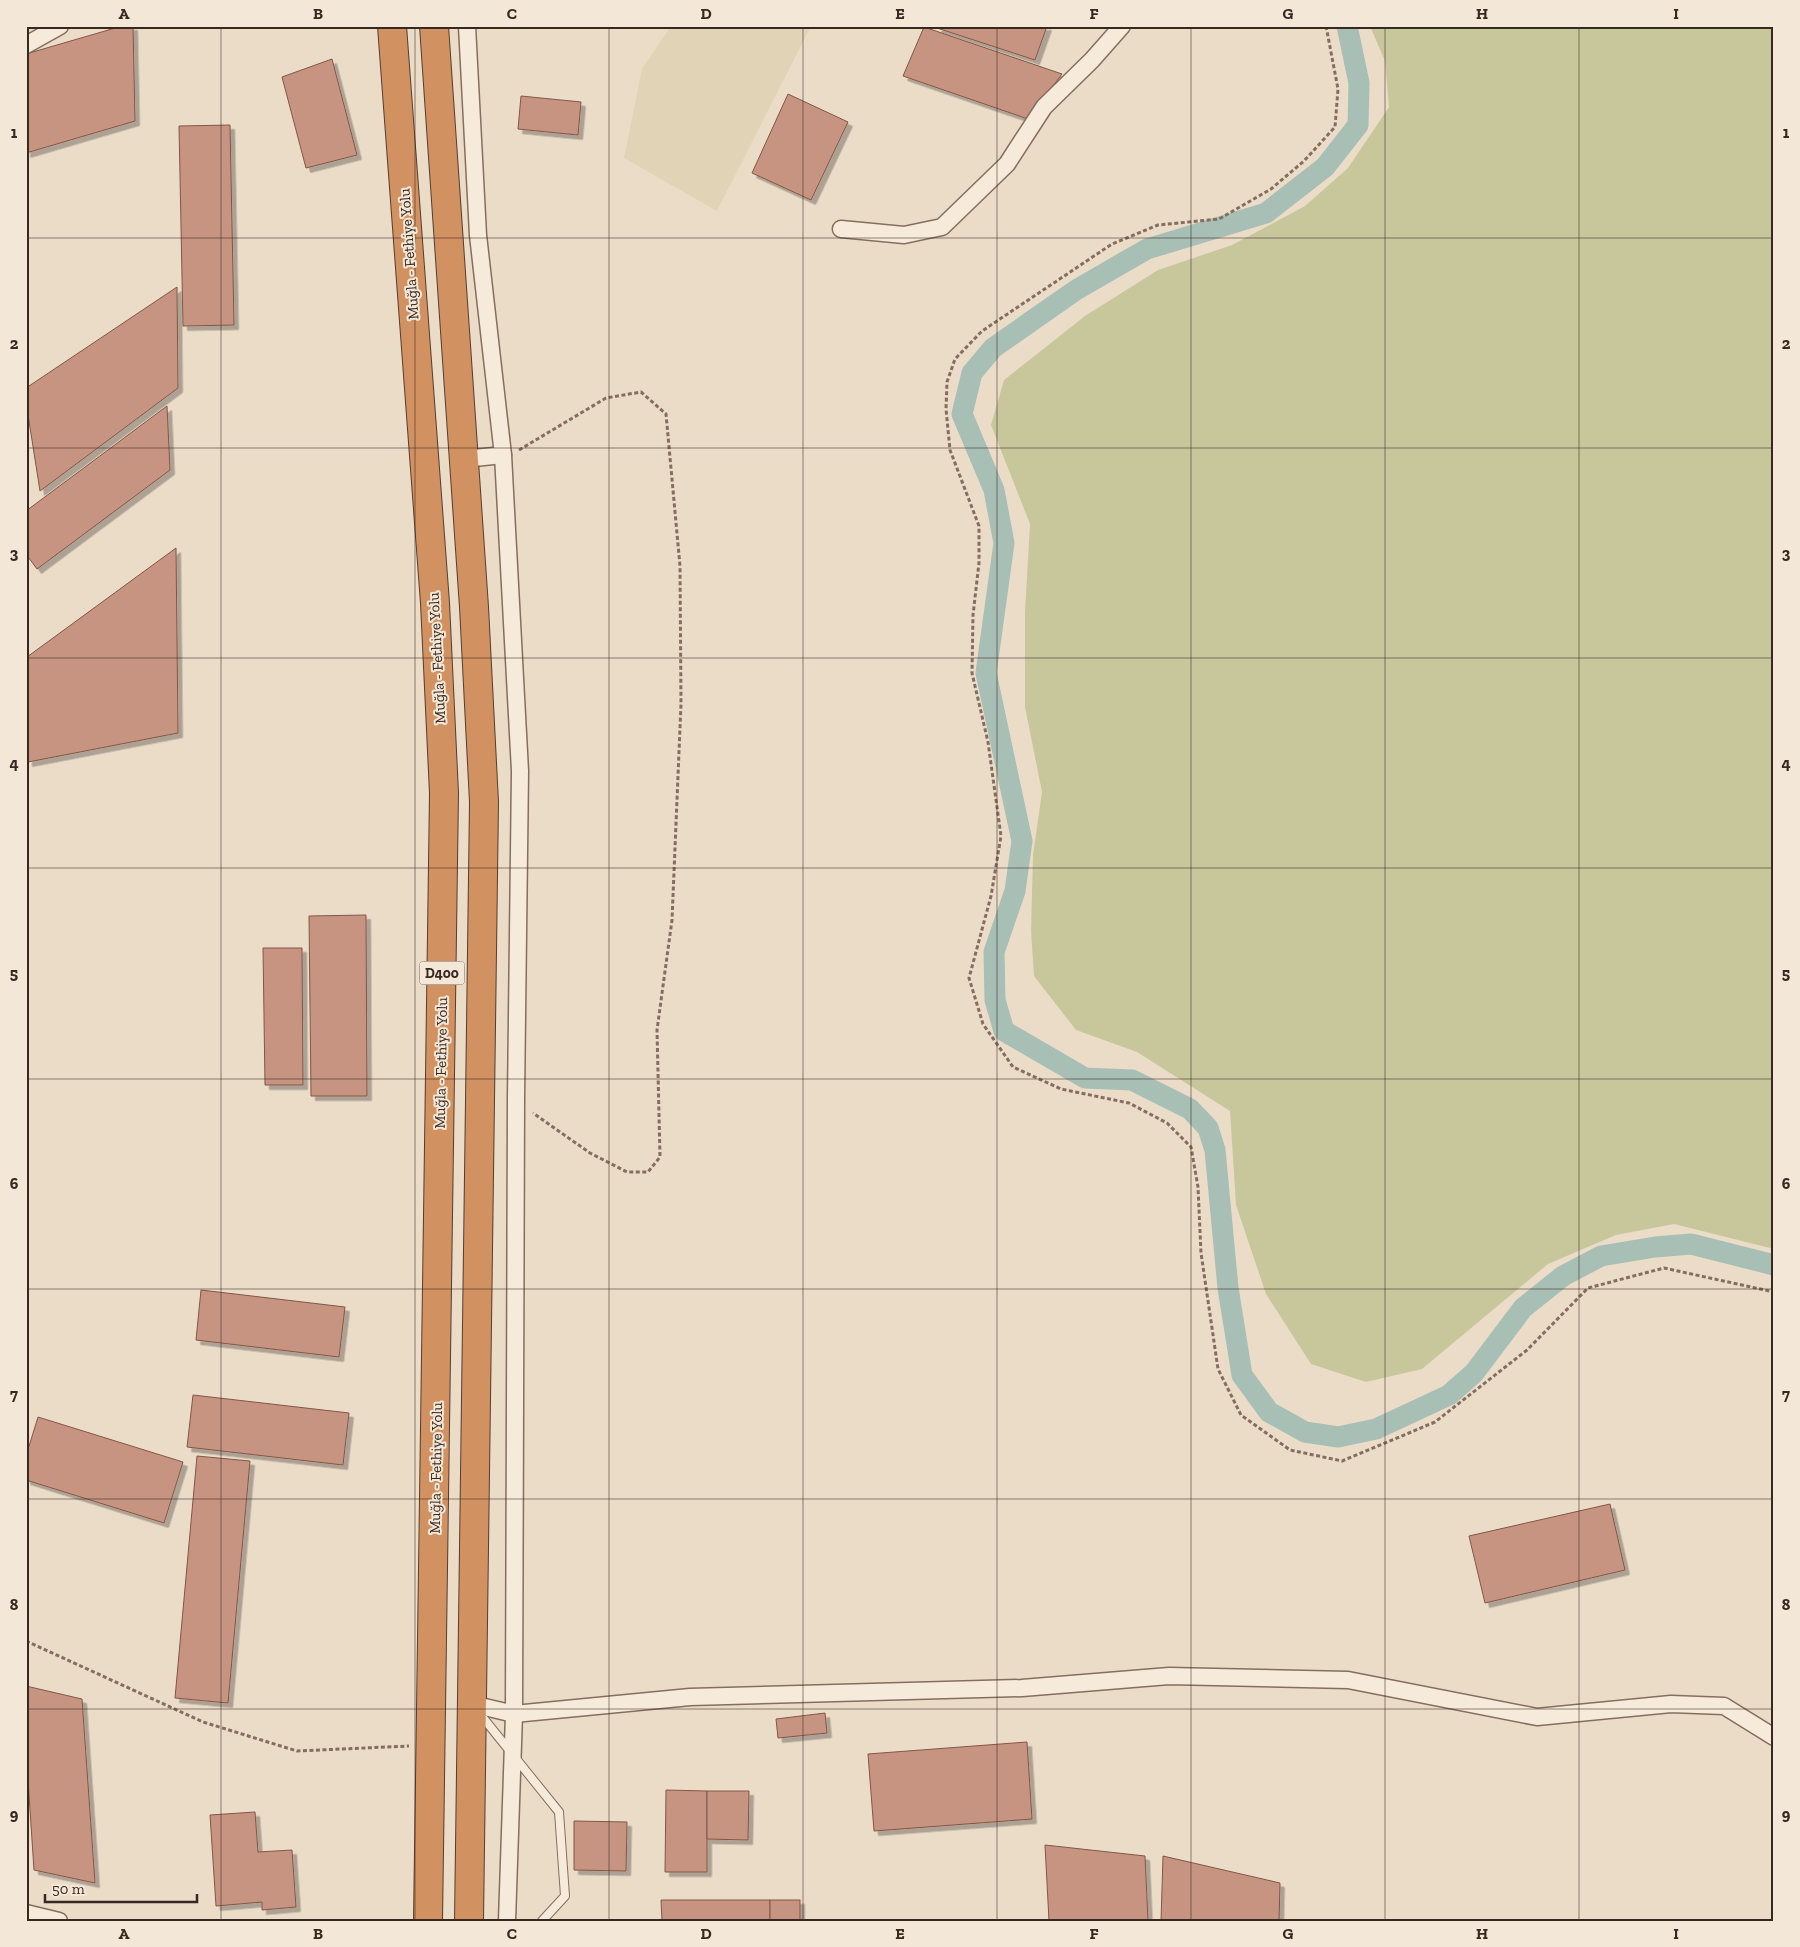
<svg xmlns="http://www.w3.org/2000/svg" width="1800" height="1947" font-family="'Zilla Slab',serif">
<style>
.farmland{fill:#e0d3b6}
.green{fill:#c8c79c}
.lines{fill:none;stroke-linecap:round;stroke-linejoin:round}
.canal{stroke:#a8bfb5;stroke-width:21}
.building{fill:#c69481;stroke:#835646;filter:url(#shadow)}
.lane-casing{stroke:#856e5e;stroke-width:10}
.street-casing{stroke:#856e5e;stroke-width:19}
.highway-casing{stroke:#543d32;stroke-width:30}
.path{stroke:#856e5e;stroke-width:3;stroke-dasharray:4 2.5;stroke-linecap:butt}
.lane{stroke:#f6eadb;stroke-width:8}
.street{stroke:#f6eadb;stroke-width:16}
.highway{stroke:#d29160;stroke-width:28}
.grid{fill:none;stroke:#372821;stroke-width:1;stroke-opacity:0.55}
.labels{text-anchor:middle;dominant-baseline:central;stroke-width:4;stroke-linejoin:round;paint-order:stroke}
.shield{fill:#f3e7d7;stroke:#6f6158;stroke-width:1}
.shield-label{font-size:14px;font-weight:bold;fill:#372821}
.street-label{font-size:15px;fill:#372821;stroke:#f3e7d7}
.neatline{fill:none;stroke:#372821;stroke-width:2}
.grid-label{font-size:16px;text-anchor:middle;font-weight:bold;fill:#372821}
</style>
<defs>
<filter id="shadow"><feDropShadow dx="4.5" dy="4.5" stdDeviation="0" flood-color="#0004"/></filter>
</defs>
<rect width="100%" height="100%" fill="#ebdcc8"/>
<path class="farmland" d="M671,26H811L717,211L624,158L642,69Z"/>
<path class="green" d="M1370,26H1774V1249L1674,1224L1616,1235L1548,1264L1422,1369L1366,1382L1311,1364L1266,1294L1236,1205L1230,1111L1137,1052L1076,1030L1034,976L1031,931L1033,855L1042,792L1025,707V612L1030,524L991,425L1004,380L1085,316L1158,270L1232,245L1305,206L1348,168L1389,107L1385,61Z"/>
<g class="lines">
<path class="canal" d="M1347,26L1359,83L1358,125L1325,167L1266,213L1147,249L1076,290L993,348L972,373L962,414L994,490L1004,543L986,673L1022,841L1015,891L994,952L995,1000L1004,1031L1085,1078L1132,1080L1190,1109L1208,1128L1215,1150L1228,1288L1242,1375L1269,1412L1305,1432L1338,1437L1376,1429L1449,1395L1474,1373L1523,1308L1563,1276L1601,1256L1655,1247L1691,1244L1774,1265"/>
</g>
<g class="building">
<path d="M122,26H133L135,121L26,153V54Z"/>
<path d="M938,26H1047L1035,60L937,28Z"/>
<path d="M924,27L1062,74L1028,119L903,76Z"/>
<path d="M332,59L357,155L306,168L282,77Z"/>
<path d="M788,94L848,122L811,200L752,173Z"/>
<path d="M521,96L581,102L578,135L518,129Z"/>
<path d="M230,125L234,325L183,326L179,126Z"/>
<path d="M177,287L178,388L40,491L26,402V388Z"/>
<path d="M167,406L170,470L37,569L26,554V511Z"/>
<path d="M176,548L178,733L28,762L27,657Z"/>
<path d="M366,915L367,1096H311L309,916Z"/>
<path d="M263,948H302L303,1085H265Z"/>
<path d="M201,1290L345,1307L339,1357L196,1340Z"/>
<path d="M193,1395L349,1413L343,1465L187,1447Z"/>
<path d="M38,1417L183,1462L164,1523L26,1480V1456Z"/>
<path d="M197,1456L250,1461L228,1703L175,1698Z"/>
<path d="M1610,1504L1625,1570L1485,1603L1469,1536Z"/>
<path d="M26,1686L82,1699L95,1883L34,1870L26,1750Z"/>
<path d="M825,1713L827,1733L778,1738L776,1719Z"/>
<path d="M1027,1742L1032,1819L874,1831L868,1754Z"/>
<path d="M666,1790L707,1791V1872H665Z"/>
<path d="M707,1791H749L748,1840L707,1839Z"/>
<path d="M255,1812L258,1852L292,1850L296,1907L262,1910V1902L216,1906L210,1815Z"/>
<path d="M574,1821L627,1822L626,1871L574,1870Z"/>
<path d="M1045,1845L1145,1856L1148,1921H1049Z"/>
<path d="M1163,1856L1280,1883L1279,1921H1161Z"/>
<path d="M661,1900H770V1921H662Z"/>
<rect x="770" y="1900" width="30" height="21"/>
</g>
<g class="lines">
<g class="lane-casing">
<path id="lane" d="M480,1714L559,1812L565,1896L542,1921"/>
</g>
<g class="street-casing">
<g id="street">
<path d="M467,26L478,235L503,455L520,771L516,1098L514,1714L507,1921"/>
<path d="M26,45L60,26"/>
<path d="M841,229L904,235L942,227L1007,164L1044,107L1092,60L1122,26"/>
<path d="M464,459L503,455"/>
<path d="M472,1704L514,1714L690,1697L1022,1688L1169,1676L1348,1680L1537,1717L1671,1704L1724,1706L1774,1737"/>
<path d="M26,1913L59,1921"/>
</g>
</g>
<g class="highway-casing">
<g id="highway">
<path d="M392,26L435,603L444,793L428,1921"/>
<path d="M434,26L474,607L484,802L469,1921"/>
</g>
</g>
<g class="path">
<path d="M1326,26L1338,89L1335,127L1304,161L1271,189L1219,219L1158,225L1112,244L982,331L955,359L947,382L946,409L950,450L979,526V563L973,615L972,673L988,742L1001,836L991,896L969,978L983,1024L1013,1067L1061,1089L1129,1103L1167,1123L1191,1147L1198,1187L1201,1253L1218,1369L1241,1415L1290,1450L1342,1461L1435,1422L1527,1350L1588,1288L1664,1268L1774,1292"/>
<path d="M519,450L606,398L641,392L666,414L680,566L681,704L672,920L657,1030L660,1157L648,1172H627L590,1153L533,1113"/>
<path d="M26,1641L203,1722L297,1751L409,1746"/>
</g>
<use href="#lane" class="lane"/>
<use href="#street" class="street"/>
<use href="#highway" class="highway"/>
</g>
<path class="grid" d="M221,26V1921M415,26V1921M609,26V1921M803,26V1921M997,26V1921M1191,26V1921M1385,26V1921M1579,26V1921M26,238H1774M26,448H1774M26,658H1774M26,868H1774M26,1079H1774M26,1289H1774M26,1499H1774M26,1709H1774"/>
<g class="labels">
<rect class="shield" x="419.5" y="961.5" width="45" height="23" rx="4"/>
<g class="shield-label">
<text x="442" y="973">D400</text>
</g>
<g class="street-label">
<text transform="translate(409 254) rotate(-94)">Muğla - Fethiye Yolu</text>
<text transform="translate(437 658) rotate(-93)">Muğla - Fethiye Yolu</text>
<text transform="translate(441 1063) rotate(-89)">Muğla - Fethiye Yolu</text>
<text transform="translate(436 1468) rotate(-89)">Muğla - Fethiye Yolu</text>
</g>
</g>
<rect width="1800" height="1947" fill="none" stroke="#f3e7d7" stroke-width="55"/>
<path d="M45 1894v8h152v-8" fill="none" stroke="#372821" stroke-width="2.5"/>
<text x="52" y="1894" font-size="15" fill="#372821" stroke="#f3e7d7" stroke-width="4" paint-order="stroke">50 m</text>
<rect x="28" y="28" width="1744" height="1892" class="neatline"/>
<g class="grid-label">
<text x="124" y="19">A</text>
<text x="318" y="19">B</text>
<text x="512" y="19">C</text>
<text x="706" y="19">D</text>
<text x="900" y="19">E</text>
<text x="1094" y="19">F</text>
<text x="1288" y="19">G</text>
<text x="1482" y="19">H</text>
<text x="1676" y="19">I</text>
<text x="14" y="138">1</text>
<text x="1786" y="138">1</text>
<text x="14" y="349">2</text>
<text x="1786" y="349">2</text>
<text x="14" y="559">3</text>
<text x="1786" y="559">3</text>
<text x="14" y="769">4</text>
<text x="1786" y="769">4</text>
<text x="14" y="979">5</text>
<text x="1786" y="979">5</text>
<text x="14" y="1189">6</text>
<text x="1786" y="1189">6</text>
<text x="14" y="1400">7</text>
<text x="1786" y="1400">7</text>
<text x="14" y="1610">8</text>
<text x="1786" y="1610">8</text>
<text x="14" y="1820">9</text>
<text x="1786" y="1820">9</text>
<text x="124" y="1939">A</text>
<text x="318" y="1939">B</text>
<text x="512" y="1939">C</text>
<text x="706" y="1939">D</text>
<text x="900" y="1939">E</text>
<text x="1094" y="1939">F</text>
<text x="1288" y="1939">G</text>
<text x="1482" y="1939">H</text>
<text x="1676" y="1939">I</text>
</g>
</svg>
